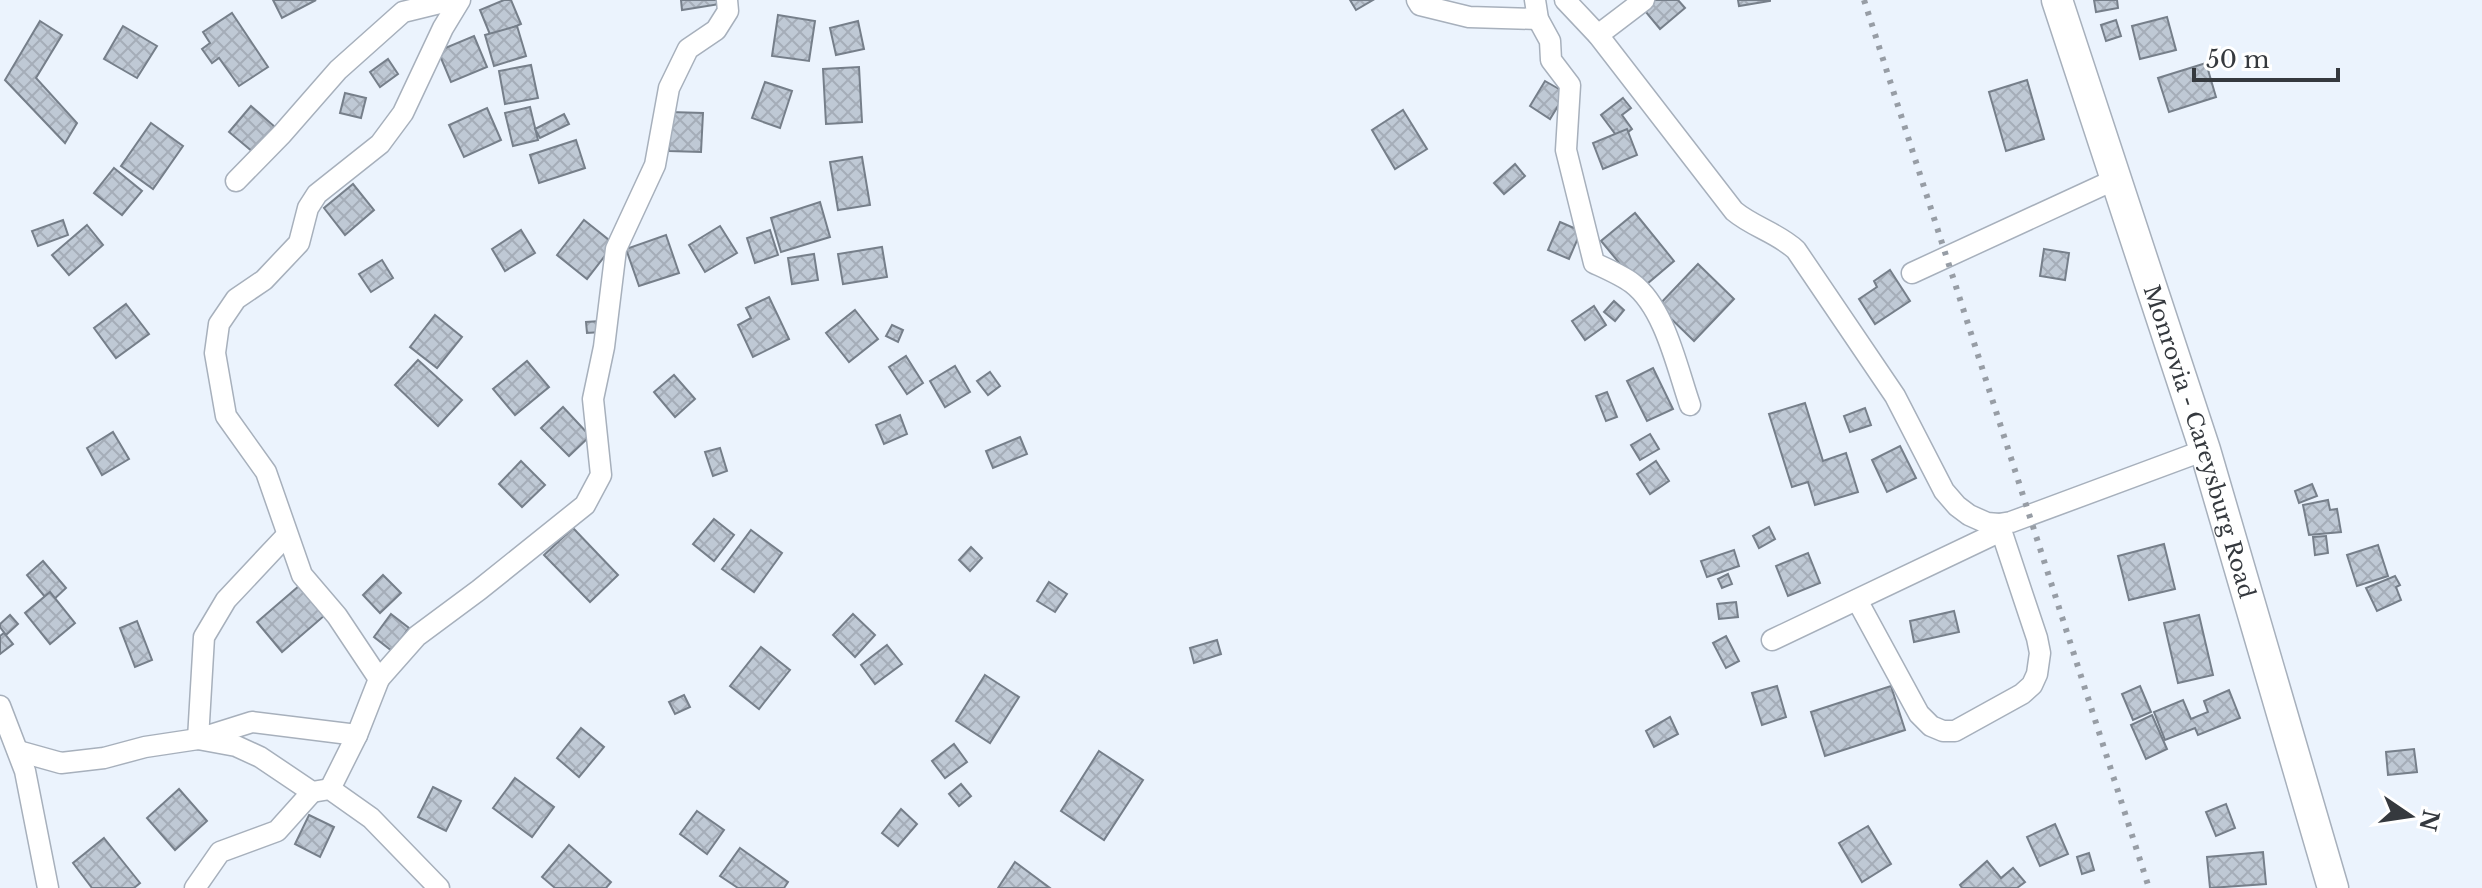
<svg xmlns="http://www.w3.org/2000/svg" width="2482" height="888" font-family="'Libre Baskerville',serif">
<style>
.building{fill:url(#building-cross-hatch);stroke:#767f8a;stroke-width:2}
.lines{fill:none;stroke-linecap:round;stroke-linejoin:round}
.street-casing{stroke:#a7b0bc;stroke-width:23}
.secondary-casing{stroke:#a7b0bc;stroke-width:33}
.street{stroke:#fff;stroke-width:20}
.secondary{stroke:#fff;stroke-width:30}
.rail{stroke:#979da5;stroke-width:6;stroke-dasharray:4 8;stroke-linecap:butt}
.labels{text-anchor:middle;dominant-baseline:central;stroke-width:7;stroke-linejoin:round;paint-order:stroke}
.street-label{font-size:22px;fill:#35393e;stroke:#fff}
</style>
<defs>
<pattern id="building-cross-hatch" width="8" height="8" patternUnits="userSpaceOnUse" patternTransform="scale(2)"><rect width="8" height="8" fill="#bfc9d5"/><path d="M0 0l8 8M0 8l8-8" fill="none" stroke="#a5adb8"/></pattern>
</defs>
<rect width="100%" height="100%" fill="#ebf3fd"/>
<g class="building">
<path d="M273,0H316L282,18Z"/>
<path d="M504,0H511L521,24L491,37L480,10Z"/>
<path d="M681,0H720V4L682,10Z"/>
<path d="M1350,0H1373L1356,10Z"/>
<path d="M1636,0H1678L1685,8L1660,29Z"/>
<path d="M1738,0H1770V1L1739,6Z"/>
<path d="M2094,0H2117L2118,8L2096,12Z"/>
<path d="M232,13L268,67L239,86L219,58L212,63L202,49L210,43L203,32Z"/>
<path d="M778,15L815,21L809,61L772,56Z"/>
<path d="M2167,17L2176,50L2140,59L2132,26Z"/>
<path d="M2116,20L2121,36L2106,41L2101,25Z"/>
<path d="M40,21L62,35L36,78L77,123L65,143L5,80Z"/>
<path d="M858,21L864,49L836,55L830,28Z"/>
<path d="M123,26L157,46L137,78L104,59Z"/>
<path d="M517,26L526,56L494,66L485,35Z"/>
<path d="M474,36L487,67L451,82L438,51Z"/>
<path d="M388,59L398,74L380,87L370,72Z"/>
<path d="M2206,63L2216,97L2169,112L2158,78Z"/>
<path d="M531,65L538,98L505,104L499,71Z"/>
<path d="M859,67L862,122L826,124L823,69Z"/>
<path d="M2027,80L2044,139L2006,151L1989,92Z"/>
<path d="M1545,81L1566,93L1550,119L1530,106Z"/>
<path d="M765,82L792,91L780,128L752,118Z"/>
<path d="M345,93L366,98L361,118L340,113Z"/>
<path d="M1623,98L1631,108L1622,115L1632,129L1619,139L1601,115Z"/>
<path d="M251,106L275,127L253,152L229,132Z"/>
<path d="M530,107L538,140L513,146L505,113Z"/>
<path d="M487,108L501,140L464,157L449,125Z"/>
<path d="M1403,110L1427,149L1395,169L1372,130Z"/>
<path d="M670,112L703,113L701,152L669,151Z"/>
<path d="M564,114L569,124L540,138L535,129Z"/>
<path d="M151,123L183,146L153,189L121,166Z"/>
<path d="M1627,129L1637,155L1603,169L1593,143Z"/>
<path d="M576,140L585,168L539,183L530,155Z"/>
<path d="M862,157L870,205L838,210L830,162Z"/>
<path d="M1515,164L1525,176L1504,194L1494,183Z"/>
<path d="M114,168L142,191L122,215L94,193Z"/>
<path d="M353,184L374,210L345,235L324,208Z"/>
<path d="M820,202L830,237L781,252L771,218Z"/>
<path d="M1635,213L1674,261L1641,289L1601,241Z"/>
<path d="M63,220L68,235L38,246L32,231Z"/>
<path d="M584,220L614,244L587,279L557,255Z"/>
<path d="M1560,222L1581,231L1569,259L1548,250Z"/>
<path d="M87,225L103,245L69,275L52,255Z"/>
<path d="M720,226L737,253L705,272L689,245Z"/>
<path d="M521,230L535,253L505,271L492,249Z"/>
<path d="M770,230L778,255L755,263L747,238Z"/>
<path d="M666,235L679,273L639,286L626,249Z"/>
<path d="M882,247L887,277L843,284L838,254Z"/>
<path d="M2044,249L2069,253L2065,280L2040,276Z"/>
<path d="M814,254L818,280L792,284L788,258Z"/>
<path d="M382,260L393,278L371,292L359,274Z"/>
<path d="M1698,264L1734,299L1694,341L1658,306Z"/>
<path d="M1890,270L1910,301L1875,324L1859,299L1877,287L1874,281Z"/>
<path d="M769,297L789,339L753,357L738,325L751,318L746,308Z"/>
<path d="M1614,301L1624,310L1615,321L1604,312Z"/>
<path d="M126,304L149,334L116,358L94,328Z"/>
<path d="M1594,306L1606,325L1585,340L1572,321Z"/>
<path d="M855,310L878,339L849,362L826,333Z"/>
<path d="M435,315L462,337L437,368L410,347Z"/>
<path d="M600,321L601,332L587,333L586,322Z"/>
<path d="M892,325L903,330L898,342L886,336Z"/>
<path d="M906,356L923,383L907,394L889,367Z"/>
<path d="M418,360L462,400L438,426L395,385Z"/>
<path d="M527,361L549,387L515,415L493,389Z"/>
<path d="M955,366L970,392L945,407L930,381Z"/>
<path d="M1653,368L1673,409L1647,421L1627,381Z"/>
<path d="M990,372L1000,386L988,395L977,381Z"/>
<path d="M674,375L695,399L675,417L654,392Z"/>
<path d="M1607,392L1617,417L1606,421L1596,396Z"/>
<path d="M1805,403L1823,461L1846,453L1858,492L1815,505L1808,482L1792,487L1769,414Z"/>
<path d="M563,407L590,436L569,456L541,428Z"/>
<path d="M1865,408L1871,425L1850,432L1844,416Z"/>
<path d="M900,415L907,434L884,444L876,425Z"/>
<path d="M113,432L129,459L102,475L87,448Z"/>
<path d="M1650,434L1659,449L1640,460L1631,445Z"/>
<path d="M1020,437L1027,454L993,468L986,451Z"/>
<path d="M1900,446L1916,478L1887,492L1872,460Z"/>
<path d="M720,448L727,471L713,476L705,452Z"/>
<path d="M521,461L545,485L522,507L499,484Z"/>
<path d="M1656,461L1669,481L1650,494L1637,474Z"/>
<path d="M2312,484L2317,496L2299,503L2295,491Z"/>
<path d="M2328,500L2330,510L2337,509L2341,532L2309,535L2303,505Z"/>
<path d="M714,519L734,535L714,561L693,544Z"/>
<path d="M1769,527L1775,539L1759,548L1753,536Z"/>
<path d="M573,528L618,575L590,602L544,555Z"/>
<path d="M751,530L782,553L754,592L722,569Z"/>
<path d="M2326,536L2328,553L2315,555L2313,537Z"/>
<path d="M2164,544L2175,589L2129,600L2118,556Z"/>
<path d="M2378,545L2388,576L2357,586L2347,555Z"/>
<path d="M971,547L982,558L970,571L959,560Z"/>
<path d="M1734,550L1739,566L1707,577L1701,561Z"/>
<path d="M1808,553L1820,583L1788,596L1776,566Z"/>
<path d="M43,561L66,588L50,603L27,575Z"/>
<path d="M1728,574L1732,584L1722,588L1718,579Z"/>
<path d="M383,575L401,593L380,613L363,595Z"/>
<path d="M2395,576L2400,585L2396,587L2401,600L2377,611L2366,588Z"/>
<path d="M1049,582L1067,594L1055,612L1037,601Z"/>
<path d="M299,586L325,615L282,652L257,622Z"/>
<path d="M50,592L75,623L50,644L25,613Z"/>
<path d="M1736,602L1738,617L1719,619L1717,604Z"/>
<path d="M1954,611L1959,632L1914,642L1910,621Z"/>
<path d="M391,614L409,628L392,651L374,637Z"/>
<path d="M853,614L875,635L855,657L833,635Z"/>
<path d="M10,615L18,624L6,635L0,627V624Z"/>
<path d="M2199,615L2213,675L2178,683L2164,623Z"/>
<path d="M137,621L152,660L135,667L120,628Z"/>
<path d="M4,633L13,644L0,654V636Z"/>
<path d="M1726,636L1739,661L1726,668L1713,643Z"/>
<path d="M1217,640L1221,654L1194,663L1190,648Z"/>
<path d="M887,645L902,664L875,684L861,665Z"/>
<path d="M761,647L790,670L759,709L730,686Z"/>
<path d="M985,675L1019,697L990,743L956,721Z"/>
<path d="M1777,686L1786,717L1762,725L1752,693Z"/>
<path d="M1891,686L1905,730L1825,756L1811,712Z"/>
<path d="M2140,686L2151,712L2133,720L2122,694Z"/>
<path d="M2229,690L2240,718L2198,735L2195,728L2165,740L2154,712L2183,700L2191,719L2208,712L2204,701Z"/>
<path d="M684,695L690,707L675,714L669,702Z"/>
<path d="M2152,715L2167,749L2146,759L2131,725Z"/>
<path d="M1670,717L1678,734L1654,747L1646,731Z"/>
<path d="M581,728L604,747L579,777L557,758Z"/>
<path d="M954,744L967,762L945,778L932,761Z"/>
<path d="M2414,749L2417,772L2388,775L2386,752Z"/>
<path d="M1099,751L1143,780L1104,840L1061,811Z"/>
<path d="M515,778L554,807L532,837L493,808Z"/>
<path d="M961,784L971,796L959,806L949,794Z"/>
<path d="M433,787L461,801L446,831L418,817Z"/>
<path d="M179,789L207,821L175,850L147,818Z"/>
<path d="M2226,804L2235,828L2216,836L2206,812Z"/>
<path d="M901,809L917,824L898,846L882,833Z"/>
<path d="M697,811L724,830L707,854L680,834Z"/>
<path d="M309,815L334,827L320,857L295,844Z"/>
<path d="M2055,824L2068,854L2040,866L2027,837Z"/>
<path d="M1868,826L1891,864L1862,882L1839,843Z"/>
<path d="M104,838L140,883L134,888H92L73,863Z"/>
<path d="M569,845L611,882L606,888H555L542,877Z"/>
<path d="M740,848L788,882L784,888H738L720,876Z"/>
<path d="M2263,852L2266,884L2210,888L2207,857Z"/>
<path d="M2089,853L2094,870L2082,874L2077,857Z"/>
<path d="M1987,861L2001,878L2013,868L2025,882L2017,888H1962L1960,885Z"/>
<path d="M1015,862L1050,888H998Z"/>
</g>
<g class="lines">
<g class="street-casing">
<g id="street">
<path d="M1417,0L1420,5L1469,17L1538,19"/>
<path d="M1535,0L1538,19L1550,41L1551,60L1570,85L1566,150L1594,263C1607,269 1621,275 1632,283C1665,308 1677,368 1690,405"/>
<path d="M1565,0L1598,35L1734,211C1753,227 1778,233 1796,250L1895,396L1944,491L1957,506L1969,515L1987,523L1999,524L2011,522L2205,450"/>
<path d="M1598,35L1644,0"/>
<path d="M236,181L282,134L338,70L403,12L452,0"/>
<path d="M1912,273L2116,179"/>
<path d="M287,535L226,600L204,637L198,739L252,722L357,735"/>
<path d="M1857,600L1919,714L1931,726L1943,731H1955L2022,694L2032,685L2037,674L2040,653L2037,638L1999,524"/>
<path d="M1772,640L2001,531"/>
<path d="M379,679L417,636L479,590L585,505L601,475L593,399L604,347L616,249L655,165L669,88L688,49L716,30L728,11L727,0"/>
<path d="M0,706L25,771L48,888"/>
<path d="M18,751L61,763L104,758L145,747L198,739L236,746L260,757L312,792L330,789L371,818L439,888"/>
<path d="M330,789L357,735L379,679L337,616L302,575L266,472L226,416L215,353L219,324L236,299L264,280L299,243L308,208L317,194L380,144L403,113L443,28L460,0"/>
<path d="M195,888L220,852L277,831L312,792"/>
</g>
</g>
<g class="secondary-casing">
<g id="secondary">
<path id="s1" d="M2057,0L2205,450L2333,888"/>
</g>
</g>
<use href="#street" class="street"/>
<use href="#secondary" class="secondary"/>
<path class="rail" d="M1864,0L2149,888"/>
</g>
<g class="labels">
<g class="street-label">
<text stroke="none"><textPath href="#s1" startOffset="464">Monrovia - Careysburg Road</textPath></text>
</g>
</g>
<g transform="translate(2410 816) rotate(103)" stroke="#ffffff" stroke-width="6" paint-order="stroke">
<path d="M0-6L14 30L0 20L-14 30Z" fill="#35393e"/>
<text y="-12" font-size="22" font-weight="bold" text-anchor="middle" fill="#35393e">N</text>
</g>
<path d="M2194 68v12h144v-12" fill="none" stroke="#35393e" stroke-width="4"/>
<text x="2206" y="68" font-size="24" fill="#35393e" stroke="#ffffff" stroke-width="6" paint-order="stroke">50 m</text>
</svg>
